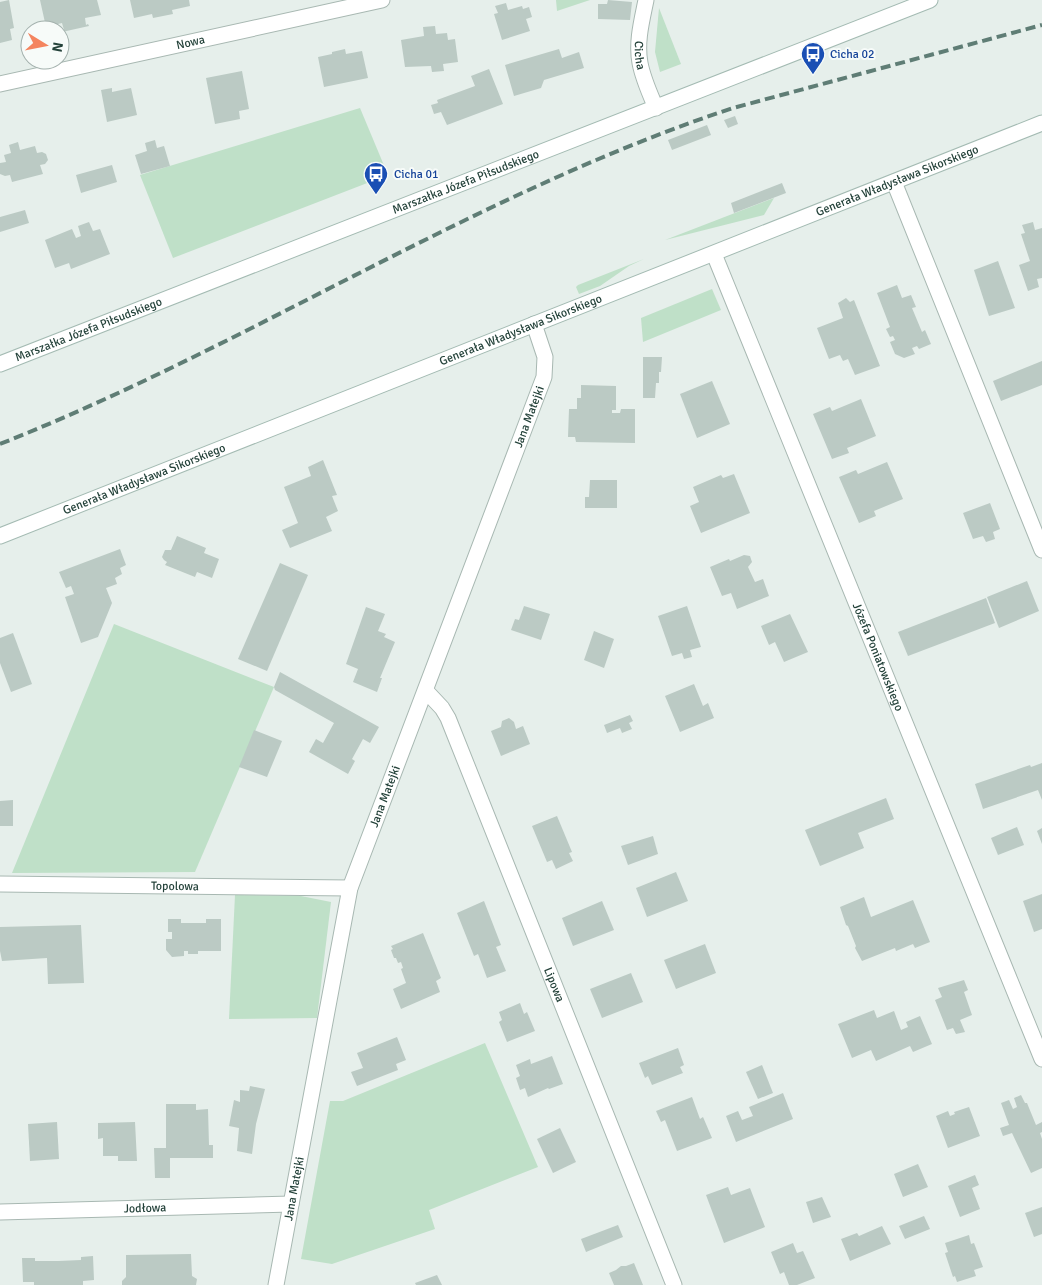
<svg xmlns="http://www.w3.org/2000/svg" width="1042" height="1285" font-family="Signika,sans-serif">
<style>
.green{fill:#bfe0c8}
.building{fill:#bbcac4}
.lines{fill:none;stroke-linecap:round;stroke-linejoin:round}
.minor-casing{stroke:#a8b8b2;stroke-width:17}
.secondary-casing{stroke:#a4bbb3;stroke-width:17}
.minor{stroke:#fff;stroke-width:15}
.secondary{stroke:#fff;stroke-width:15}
.rail{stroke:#5f7d75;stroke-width:4;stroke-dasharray:10 5;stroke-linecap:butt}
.labels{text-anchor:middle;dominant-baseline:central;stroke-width:4;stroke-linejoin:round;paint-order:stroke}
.street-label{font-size:12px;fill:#24423a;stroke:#f7fbf9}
.transit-label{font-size:12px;fill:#164399;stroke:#f7fbf9;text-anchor:start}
</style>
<rect width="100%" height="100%" fill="#e6efeb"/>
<g class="green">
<path d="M556,0H590L557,11Z"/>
<path d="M659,8L681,64L660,72L655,52Z"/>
<path d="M360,108L388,175L173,258L140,175Z"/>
<path d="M774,198L764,215L665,240Z"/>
<path d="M644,259L629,266L600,286L579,294L576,287L578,285Z"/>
<path d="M712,289L721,310L643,342L641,318Z"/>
<path d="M114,624L274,687L195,872L12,873Z"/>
<path d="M235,895L301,896L331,902L317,1018L229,1019Z"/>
<path d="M485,1043L538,1167L429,1210L435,1229L332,1264L301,1259L330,1101H343Z"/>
</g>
<g class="building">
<path d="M9,0L14,28L10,29L12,40L0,43V2Z"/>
<path d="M40,0H97L101,15L85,18L86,25L88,24L89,26L62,32V30H64L62,23L46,27Z"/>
<path d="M130,0H189L190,6L172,10L173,14L153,18L152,14L134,18Z"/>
<path d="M608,0L632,2L630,20L598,19V4H607Z"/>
<path d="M506,3L508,10L522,6L523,9L529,7L532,17L526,19L530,31L502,40L494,14L498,13L495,6Z"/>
<path d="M435,26L436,34L447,33L448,40L455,39L458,62L443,64L444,71L432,72L431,66L405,67L401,40L424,36L423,27Z"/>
<path d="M345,49L346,54L362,51L368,78L324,87L318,57L332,54V52Z"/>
<path d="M559,49L562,58L579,52L584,68L544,80L541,88L514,96L505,65Z"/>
<path d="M489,69L503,104L447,125L441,112L434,114L431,105L438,103L437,100L475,86L471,76Z"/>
<path d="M242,71L249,109L239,111L240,119L215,124L206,78Z"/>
<path d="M112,88V92L131,88L137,115L107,122L101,90Z"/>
<path d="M735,116L738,124L728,128L724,120Z"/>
<path d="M707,125L711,135L672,150L668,140Z"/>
<path d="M155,140L157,148L164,146L170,166L141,174L135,155L147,151L145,143Z"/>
<path d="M18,142L20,150L35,146L37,153L42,152L46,154L48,160L45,164L40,165L43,174L12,182L10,175L5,176L0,174V163L6,162L4,155L11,153L9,145Z"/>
<path d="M112,165L117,182L81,193L76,175Z"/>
<path d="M782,183L786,193L734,213L731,203Z"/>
<path d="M25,210L29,223L0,232V217Z"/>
<path d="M89,222L93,231L100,229L110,254L71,269L69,263L55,268L45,240L72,229L76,238L81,236L78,226Z"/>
<path d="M1033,222L1035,230L1042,228V278L1037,279L1039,287L1028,291L1019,265L1030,261L1021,234L1025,233L1022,225Z"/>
<path d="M998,261L1015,308L989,316L974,270Z"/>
<path d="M897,285L902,298L911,295L916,307L912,308L922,332L925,330L931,344L919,349L917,346L912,348L915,354L904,358L895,354L890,342L895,340L893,336L890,337L886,329L890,327L877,293Z"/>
<path d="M846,298L850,302L854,300L880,366L855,375L848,359L843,361L840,355L829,359L817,328L843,318L838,303Z"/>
<path d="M643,357H662L661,372H659V383H656L655,398H643Z"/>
<path d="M1042,361V385L1001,401L993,381Z"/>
<path d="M712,381L730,424L697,438L680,394Z"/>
<path d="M581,385L616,386V410H612V413H620L621,409H635V443L576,442L575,437H568L569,409H577V398H581Z"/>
<path d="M861,399L876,436L847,448L849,453L832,459L813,414L830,407L832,411Z"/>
<path d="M323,460L337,495L332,496L338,511L326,517L332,531L290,548L282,530L298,523L284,487L311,476L308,467Z"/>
<path d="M887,462L903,499L874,511L876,516L859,523L839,477L856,470L858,474Z"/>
<path d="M734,474L750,513L701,533L690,506L699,502L693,487L721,475L723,478Z"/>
<path d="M590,480H617V508H585V497H589Z"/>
<path d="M990,503L1000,529L993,532L995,539L986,542L983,536L973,539L963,513Z"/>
<path d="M177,536L206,548L204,553L219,559L212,578L197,572L195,577L165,565L167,562L164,560L162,557L165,550H171Z"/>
<path d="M120,549L126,565L120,568L122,574L115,578L117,584L106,588L112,603L98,637L81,643L65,597L74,594L71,586L66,588L59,572Z"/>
<path d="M744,555L750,556L752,562L748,567L755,582L763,579L769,596L737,609L731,593L722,596L710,567L729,559L730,561Z"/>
<path d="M280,563L308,575L267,671L238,659Z"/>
<path d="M1027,581L1039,611L999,628L987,597Z"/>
<path d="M986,598L995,623L908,656L898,632Z"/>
<path d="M524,606L550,614L541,640L511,630L515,619L519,620Z"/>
<path d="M687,606L701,647L690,650L692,657L684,659L682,653L672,656L658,616Z"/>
<path d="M366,607L385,614L378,631L386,634L384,637L395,642L380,678H382L377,692L353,682L358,669L346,664Z"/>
<path d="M790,614L808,652L784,662L775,642L769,645L761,626Z"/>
<path d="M594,631L614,639L604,668L584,660Z"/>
<path d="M13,633L32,684L11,692L0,663V638Z"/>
<path d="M280,672L379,727L370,743L363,739L352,759L355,761L348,774L309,752L316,739L323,743L334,723L275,690L274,687Z"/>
<path d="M694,684L703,706L708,703L714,718L680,732L665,696Z"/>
<path d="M630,715L633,721L629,723L632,729L622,733L620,728L607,733L604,725Z"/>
<path d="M509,718L514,722L516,729L523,726L530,744L501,756L491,731L501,727L502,721Z"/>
<path d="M254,730L282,741L267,777L239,767Z"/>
<path d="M1042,763V800L1038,790L983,809L975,784L1030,765L1031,767Z"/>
<path d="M886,798L894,819L858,833L864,848L820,866L805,830Z"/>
<path d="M13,800V826H0V801Z"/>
<path d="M557,816L572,852L569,853L573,861L556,869L552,860L547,862L532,826Z"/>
<path d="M1017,827L1024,845L998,855L991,838Z"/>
<path d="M1042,828V844L1037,831Z"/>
<path d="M653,836L658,854L628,865L621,846Z"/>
<path d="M676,872L688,901L647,917L636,888Z"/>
<path d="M1042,894V929L1034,932L1023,901Z"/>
<path d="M864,897L871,917L913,900L930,942L915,948L913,944L896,951L895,948L862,961L855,948L856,946L848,926L846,925L840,907Z"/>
<path d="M484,901L501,945L496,947L506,971L487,978L478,954L474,956L457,913Z"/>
<path d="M602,901L614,930L573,946L562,918Z"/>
<path d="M168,919H181V923H206V919H221V951H198V954H188V951H184V956L172,957L166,950V939H172V932H168Z"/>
<path d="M81,925L84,983L48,984L47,958L2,961L0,951V927Z"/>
<path d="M423,933L441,978L436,981L440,992L401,1009L393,989L406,983L401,969L403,968L401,962L398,963L396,958H394L391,950L393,949L391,946Z"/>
<path d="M705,944L716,973L676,989L664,960Z"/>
<path d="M631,973L643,1002L602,1018L590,989Z"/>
<path d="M964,980L968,990L964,992L972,1015L960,1020L965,1032L956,1034L953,1028L947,1030L935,1000L942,997L938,988Z"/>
<path d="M520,1003L524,1014L527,1012L535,1031L507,1042L499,1022L502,1020L499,1012Z"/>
<path d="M874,1010L877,1018L894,1011L901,1030L908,1027L906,1022L920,1016L932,1044L913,1052L910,1046L876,1061L871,1050L852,1058L838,1024Z"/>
<path d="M397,1037L406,1060L396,1064L398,1070L357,1086L351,1072L363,1068L357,1053Z"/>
<path d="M678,1048L684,1065L680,1067L683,1073L652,1085L648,1076L645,1078L639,1063Z"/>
<path d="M552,1056L563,1084L549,1089L548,1088L528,1097L525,1088L520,1090L516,1078L520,1076L516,1065L530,1059L531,1064Z"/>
<path d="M762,1065L773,1093L758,1099L746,1072Z"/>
<path d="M250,1086L265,1089L256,1124L252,1154L237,1151L239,1128L229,1126L234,1100L240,1102V1090L249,1091Z"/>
<path d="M783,1093L793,1119L736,1142L726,1116L738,1111L742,1120L753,1116L749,1107Z"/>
<path d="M1021,1095L1025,1103H1027L1036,1125L1042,1122V1132L1040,1133L1042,1139V1168L1031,1173L1012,1133L1003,1136L1000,1128L1009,1125L1001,1103L1009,1100L1013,1109L1017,1107L1014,1098Z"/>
<path d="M692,1097L700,1119L703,1117L712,1138L677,1151L665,1120L661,1122L656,1111Z"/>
<path d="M166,1104H196V1110L208,1109L209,1145H213V1158H170V1178H155L154,1148H166Z"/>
<path d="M969,1107L980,1136L948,1148L936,1116L948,1111L950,1116L955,1114L954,1112Z"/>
<path d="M57,1122L59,1159L30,1161L28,1124Z"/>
<path d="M135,1122L137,1161H118V1156H103V1138L98,1139V1123Z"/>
<path d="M560,1128L576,1162L553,1173L537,1139Z"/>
<path d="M918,1164L928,1187L903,1197L894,1174Z"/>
<path d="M975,1175L979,1185L972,1188L980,1209L960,1217L948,1186Z"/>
<path d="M728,1187L731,1195L750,1188L765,1227L724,1243L706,1195Z"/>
<path d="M822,1197L831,1217L813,1223L806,1202Z"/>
<path d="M1042,1207V1234L1034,1237L1025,1213Z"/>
<path d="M924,1216L930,1229L905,1239L899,1226Z"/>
<path d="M618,1225L623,1237L586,1252L581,1239Z"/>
<path d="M882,1226L891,1244L850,1261L841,1239L857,1233L859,1236Z"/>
<path d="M969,1235L971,1244L974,1243L983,1267L974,1270L976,1276L957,1282L955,1276L953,1277L945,1253L948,1252L945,1243Z"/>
<path d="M793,1243L797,1253L803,1251L815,1278L797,1285H789L784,1272L780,1274L771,1252Z"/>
<path d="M191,1254L192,1276L197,1279L196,1285H122V1281L126,1277V1255Z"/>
<path d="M93,1256L94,1280L83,1281V1285H34V1282H23L22,1258H35V1261H58L81,1260V1257Z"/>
<path d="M634,1263L643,1285H614L609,1273L616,1270L621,1266H626Z"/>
<path d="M437,1275L442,1285H416L415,1283Z"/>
</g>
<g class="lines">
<g class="minor-casing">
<g id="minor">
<path id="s1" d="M646,0C642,20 636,42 640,63C643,79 650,94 656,108"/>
<path id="s2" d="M0,84L382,0"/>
<path d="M894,182L1042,550"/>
<path id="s3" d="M714,254L1042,1059"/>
<path id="s4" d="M426,691L442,708L448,718L674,1285"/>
<path id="s5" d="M0,884L350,888"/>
<path id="s6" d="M0,1212L291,1204"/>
<path id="s7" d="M276,1285L350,888L544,377L545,357L534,324"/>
</g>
</g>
<g class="secondary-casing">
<g id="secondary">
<path id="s8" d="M0,364L930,0"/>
<path id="s9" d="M0,536L1042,123"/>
</g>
</g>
<use href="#minor" class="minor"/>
<use href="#secondary" class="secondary"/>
<path class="rail" d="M0,444C250,345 476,193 733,108L1042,25"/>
</g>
<defs>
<g id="bus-pin" transform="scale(1.25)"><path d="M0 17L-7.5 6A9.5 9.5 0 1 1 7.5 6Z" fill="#1a4fb4" stroke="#f7fbf9"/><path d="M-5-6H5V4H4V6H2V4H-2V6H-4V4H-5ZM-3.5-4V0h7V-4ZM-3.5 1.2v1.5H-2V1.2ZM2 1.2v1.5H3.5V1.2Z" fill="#fff"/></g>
</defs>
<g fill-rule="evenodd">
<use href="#bus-pin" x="813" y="54"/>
<use href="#bus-pin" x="376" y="174"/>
</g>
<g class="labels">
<g class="street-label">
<text stroke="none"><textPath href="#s2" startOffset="195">Nowa</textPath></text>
<text stroke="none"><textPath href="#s1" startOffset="56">Cicha</textPath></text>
<text stroke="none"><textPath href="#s9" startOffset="965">Generała Władysława Sikorskiego</textPath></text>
<text stroke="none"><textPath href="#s8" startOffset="500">Marszałka Józefa Piłsudskiego</textPath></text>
<text stroke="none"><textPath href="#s8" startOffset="95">Marszałka Józefa Piłsudskiego</textPath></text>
<text stroke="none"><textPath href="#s9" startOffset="560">Generała Władysława Sikorskiego</textPath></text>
<text stroke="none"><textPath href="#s7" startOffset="908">Jana Matejki</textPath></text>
<text stroke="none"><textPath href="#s9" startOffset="155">Generała Władysława Sikorskiego</textPath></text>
<text stroke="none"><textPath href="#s3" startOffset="435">Józefa Poniatowskiego</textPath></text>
<text stroke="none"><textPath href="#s7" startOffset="502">Jana Matejki</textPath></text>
<text stroke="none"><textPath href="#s5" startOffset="175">Topolowa</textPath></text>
<text stroke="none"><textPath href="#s4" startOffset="322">Lipowa</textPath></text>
<text stroke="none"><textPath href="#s7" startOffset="98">Jana Matejki</textPath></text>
<text stroke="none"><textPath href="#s6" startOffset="145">Jodłowa</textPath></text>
</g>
<g class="transit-label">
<text x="830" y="54">Cicha 02</text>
<text x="394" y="174">Cicha 01</text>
</g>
</g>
<g transform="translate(45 45) rotate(100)"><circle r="24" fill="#f7fbf9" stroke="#a3b1ad"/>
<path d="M0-4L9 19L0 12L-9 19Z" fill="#f4845f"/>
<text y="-8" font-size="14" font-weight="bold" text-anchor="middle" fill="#24423a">N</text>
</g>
</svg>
